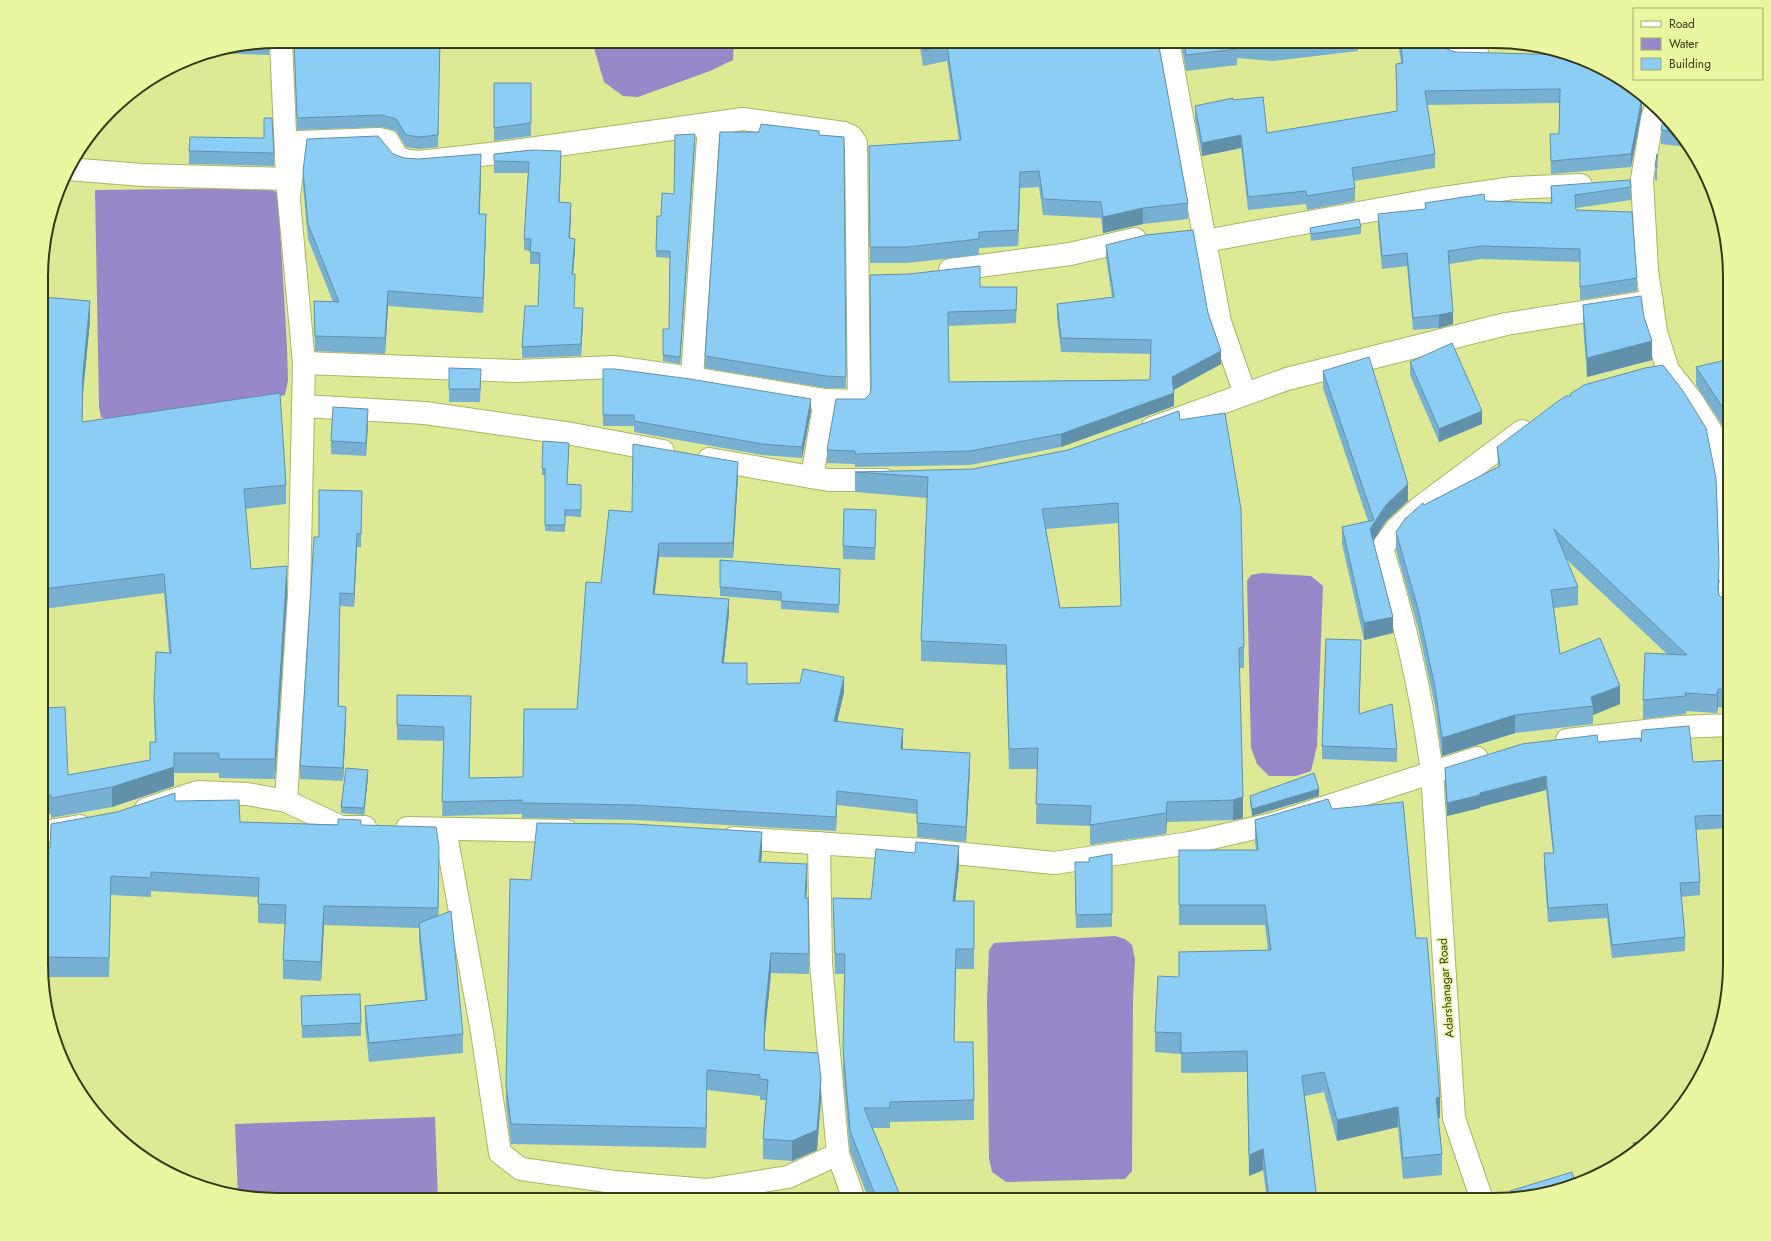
<svg xmlns="http://www.w3.org/2000/svg" width="1771" height="1241" font-family="Jost,sans-serif">
<style>
.water{fill:#9888ca}
.lines{fill:none;stroke-linecap:round;stroke-linejoin:round}
.street-casing{stroke:#abb562;stroke-width:24}
.street{stroke:#fff;stroke-width:22}
.wall{fill:#78b0d2;fill-rule:evenodd}
.shaded-wall{fill:#6190ab}
.building{fill:#8bcdf4;stroke:#6190ab;fill-rule:evenodd}
.labels{text-anchor:middle;dominant-baseline:central;stroke-width:3;stroke-linejoin:round;paint-order:stroke}
.street-label{font-size:12px;fill:#363917;stroke:#ebf6a1}
.rim{fill:none;stroke:#363917;stroke-width:2}
</style>
<rect width="100%" height="100%" fill="#dee995"/>
<g class="water">
<path d="M592,41H734L733,60L710,71L638,97L623,96L604,82Z"/>
<path d="M267,188L278,193L287,347L288,380L285,395L247,403L112,421L101,417L99,407L95,190Z"/>
<path d="M1262,573L1311,576L1323,586L1317,746L1311,771L1296,776H1269L1257,764L1251,748L1247,581L1251,575Z"/>
<path d="M1115,936L1125,939L1132,945L1135,960L1133,999L1132,1171L1125,1179L1006,1182L992,1172L989,1158L987,1000L989,950L994,943Z"/>
<path d="M435,1117L438,1200H262L238,1195L235,1124Z"/>
</g>
<g class="lines">
<g class="street-casing">
<g id="street">
<path d="M281,41L287,179L304,363L299,595L286,801"/>
<path d="M1168,41L1220,322L1245,394"/>
<path d="M1433,41L1455,53H1477"/>
<path d="M1655,110L1652,119L1642,179L1647,270L1656,332L1668,370L1693,402L1718,442L1728,495L1730,577"/>
<path d="M68,169L142,175L287,179"/>
<path d="M289,196L295,149L300,142L379,139L388,141L397,157L408,161L419,162L515,151L743,119L844,133L851,136L856,143L859,401L825,400L812,477"/>
<path d="M1205,241L1430,200L1513,188L1581,185"/>
<path d="M950,270L1070,254L1135,239"/>
<path d="M304,363L516,371L614,367L692,378L825,400"/>
<path d="M692,378L709,124"/>
<path d="M303,406L425,413L572,434L663,451"/>
<path d="M1152,428L1287,379L1506,324L1652,301"/>
<path d="M709,459L828,480H885"/>
<path d="M1730,586V607"/>
<path d="M1567,740L1681,727L1730,725"/>
<path d="M146,809L198,792L247,794L286,801L341,827H365"/>
<path d="M407,828L567,831"/>
<path d="M445,829L482,1032L500,1153L521,1169L614,1182L707,1190L788,1177L838,1154"/>
<path d="M43,832L80,826"/>
<path d="M733,838L925,850L1054,863L1190,843L1276,823L1477,758"/>
<path d="M819,843L821,963L838,1154L854,1200"/>
<path d="M1482,1200L1454,1118L1432,772C1422,697 1405,621 1382,548L1396,529L1420,507L1522,431"/>
</g>
</g>
<use href="#street" class="street"/>
</g>
<g class="wall">
<path d="M294,41H440L438,147L419,149L406,147L396,131L382,127L297,130Z"/>
<rect x="502" y="41" width="40" height="8"/>
<path d="M919,41H1158L1188,203V219L1143,224L1103,233L1101,218L1043,215L1039,187L1020,188L1018,246L979,248V255L907,263H870L869,146L959,140L947,61L923,66Z"/>
<path d="M1181,41H1358V51L1273,61L1237,58V65L1186,71Z"/>
<path d="M1398,41H1429L1430,47L1455,52L1640,97L1642,110L1631,167L1551,174L1550,134H1559V103L1427,105L1435,154V168L1354,181L1355,188V201L1307,210L1306,204L1248,210L1241,148L1202,156L1195,119V106L1233,100L1267,133L1397,111L1401,63Z"/>
<path d="M270,42L269,55L217,53Z"/>
<path d="M494,83H531V136L494,141Z"/>
<path d="M1663,119L1688,147L1661,144V130Z"/>
<path d="M819,135L844,137L846,388H826L705,368V356Z"/>
<path d="M695,140L680,364L663,361V329H669L670,258L656,257L657,216H661L674,194Z"/>
<path d="M189,151L274,153V166L189,164Z"/>
<path d="M393,154L404,158L481,169L480,214L486,229L483,313L388,306L385,354L315,351L314,301L333,302L308,239L303,186V171Z"/>
<path d="M494,154L561,163L559,202L571,215L570,238L575,250L573,274L575,286L574,308L583,320L581,356L522,358V347L538,306L540,264H530V251L524,250V239L528,173H494Z"/>
<path d="M1657,154V181L1655,180V167Z"/>
<path d="M1551,186L1631,187V200L1576,208V210L1637,278V291L1580,300V262L1481,259L1449,264L1453,324L1439,328L1413,330L1407,266L1382,269L1378,227V214L1425,209V203L1485,201L1551,203Z"/>
<path d="M1361,227V234L1311,241L1310,228Z"/>
<path d="M1106,245L1208,313L1221,364L1174,389V406L1061,447L970,465L855,467V464L827,463V450L865,399L870,394L871,388L870,275L980,287L1017,301L1016,323L948,326L949,382L1150,380L1151,354L1061,352L1057,318V304L1112,297L1106,258Z"/>
<path d="M43,297L90,321L83,392L82,422L286,485V504L245,509L251,569L287,594L275,779L219,778V773H174V786L112,807L51,818V814H43V708L68,775L150,760V742H155L154,717V698L169,653L164,593L43,609Z"/>
<path d="M1583,305L1652,360L1587,377L1583,324Z"/>
<path d="M1730,359V439L1729,436L1696,385V367Z"/>
<path d="M1410,362L1482,424L1439,442L1410,375Z"/>
<path d="M449,368L481,382L480,402H449Z"/>
<path d="M603,369L811,410L802,458L762,455L634,432V426H603Z"/>
<path d="M1323,371L1408,501L1386,521L1373,541L1393,633L1364,640L1342,544V527L1368,521L1323,388Z"/>
<path d="M1180,420L1244,647V668H1239L1243,818L1233,820L1167,822L1166,834L1090,845V826L1036,824L1037,769H1009L1006,665L921,661V641L927,498L855,492V472L973,469L1068,450ZM1118,523L1121,606L1060,608L1046,529Z"/>
<path d="M368,422L366,456L331,454V441Z"/>
<path d="M1497,447L1719,581L1718,591L1719,595L1724,600L1730,601V708L1718,707L1717,713L1686,711V714L1643,719V700L1667,654L1566,559L1578,587V605L1554,608L1560,654L1620,704L1593,715V724L1515,733L1442,756L1435,706L1418,628L1396,550V532L1424,505L1498,467Z"/>
<path d="M569,449L567,484L581,485V517L565,516V532L545,531V475H542V468Z"/>
<path d="M738,477L733,558L659,557L654,594L729,613L724,663L747,684L844,692L837,721L903,743V750L970,767L966,842L917,837V814L837,805L836,831L635,820L522,818V814L442,816L444,741L397,740V725L471,710L469,778L523,777L577,709L601,583L632,512Z"/>
<path d="M362,491L361,547H357L354,607L340,606L339,706L346,719L343,781L300,779V766L319,537Z"/>
<path d="M876,523L875,560L843,559V546Z"/>
<path d="M720,560L840,569L839,613L781,609V601L720,596Z"/>
<path d="M1361,653L1359,714L1397,749V762L1322,759V746Z"/>
<path d="M1598,742H1641L1693,762L1730,760V828L1696,830L1700,882V895L1681,897L1685,937V951L1612,958L1607,918L1548,922L1544,867V853H1553L1546,790L1480,807V808L1447,816L1445,782V768Z"/>
<path d="M368,777L364,815L341,813V807Z"/>
<path d="M1250,796H1319L1252,816L1250,803Z"/>
<path d="M175,801L240,822L361,825L439,867L438,916L463,1034V1053L369,1062L365,1025V1006L425,1000L419,942V928L324,925L321,981L283,979V960L285,924L258,923V897L151,891V897L111,895L109,977H43V848H50Z"/>
<path d="M1332,809L1416,938L1440,1118H1438L1442,1154V1175L1403,1179L1398,1127L1337,1141L1324,1092L1305,1096L1317,1200H1267L1263,1170L1249,1176L1247,1072L1181,1073V1054L1155,1052V1032L1179,977V952L1268,950L1265,925H1179V850H1256L1255,841V820Z"/>
<path d="M762,852L761,862L807,885L806,898L809,954V974L771,973L765,1032V1050L821,1099L817,1150L792,1161L763,1159V1139L766,1100H760V1096L707,1090L706,1148L511,1144L506,1105V1085L531,880Z"/>
<path d="M1112,854V927L1076,928L1075,875L1089,862Z"/>
<path d="M1724,863H1730V928H1728L1724,877Z"/>
<path d="M959,866L955,901L974,922V969H956L954,1042L974,1100V1120L890,1122V1128H873L902,1200H869L850,1151L843,1070L845,974H835L833,898L871,899Z"/>
<path d="M301,996L361,1023V1036L302,1038Z"/>
<path d="M1649,1142L1633,1153V1143Z"/>
</g>
<g class="shaded-wall">
<path d="M1642,97V110L1631,167V154Z"/>
<path d="M695,134V140L680,364V357Z"/>
<path d="M1241,135V148L1202,156V143Z"/>
<path d="M561,151V163L559,214V202Z"/>
<path d="M481,154V169L479,229V214Z"/>
<path d="M1020,172V188L1018,246V230Z"/>
<path d="M571,203V215L569,250V238Z"/>
<path d="M1143,208V224L1103,233V217Z"/>
<path d="M486,214V229L483,313V298Z"/>
<path d="M575,239V250L572,285V274Z"/>
<path d="M388,291V306L385,354V338Z"/>
<path d="M90,301V321L83,392L82,441L83,373Z"/>
<path d="M583,308V320L581,356V344Z"/>
<path d="M1453,312V324L1439,328V315Z"/>
<path d="M1652,341V360L1587,377V358Z"/>
<path d="M1221,351V364L1172,391V377Z"/>
<path d="M1174,393V406L1061,447V434Z"/>
<path d="M811,399V410L802,458V447Z"/>
<path d="M368,409V422L366,456V443Z"/>
<path d="M1482,411V424L1439,442V429Z"/>
<path d="M738,462V477L733,558V543Z"/>
<path d="M1408,484V501L1386,521L1370,546V529L1386,505Z"/>
<path d="M357,534V547L354,607V594Z"/>
<path d="M659,543V557L653,608V594Z"/>
<path d="M1719,563V581L1718,607V589Z"/>
<path d="M287,566V594L275,779V759Z"/>
<path d="M729,599V613L722,677V663Z"/>
<path d="M1393,617V633L1364,640V623Z"/>
<path d="M1361,640V653L1359,727V714Z"/>
<path d="M844,677V692L834,735V721Z"/>
<path d="M1620,686V704L1593,715V706L1591,697Z"/>
<path d="M1718,689V707L1717,713V695Z"/>
<path d="M471,696V710L469,792V778Z"/>
<path d="M346,707V719L343,781V768Z"/>
<path d="M1515,715V733L1442,756V738Z"/>
<path d="M903,729V743L901,764V749Z"/>
<path d="M970,753V767L966,842V827Z"/>
<path d="M174,767V786L112,807V787Z"/>
<path d="M368,770V777L364,815V808Z"/>
<path d="M1546,776V790L1480,807V808L1447,816V803L1480,793Z"/>
<path d="M1319,789V796L1252,816V809Z"/>
<path d="M837,791V805L836,831V817Z"/>
<path d="M1243,797V818L1233,820V800Z"/>
<path d="M1167,802V822L1166,834V813Z"/>
<path d="M762,832V852L759,882V862Z"/>
<path d="M959,846V866L953,921V901Z"/>
<path d="M439,847V867L438,928V908Z"/>
<path d="M807,864V885L805,918V898Z"/>
<path d="M324,906V925L321,981V962Z"/>
<path d="M771,953V973L765,1032L764,1071L765,1012Z"/>
<path d="M707,1070V1090L706,1148V1128Z"/>
<path d="M821,1079V1099L817,1150L792,1161V1141Z"/>
<path d="M1440,1097V1118L1436,1119V1098Z"/>
<path d="M1398,1107V1127L1337,1141V1120Z"/>
<path d="M1263,1149V1170L1249,1176V1155Z"/>
</g>
<g class="building">
<path d="M294,41H440L438,135L419,137L406,135L396,119L382,115L297,118Z"/>
<path d="M921,41H1158L1188,203L1143,208L1103,217L1101,202L1043,199L1039,171L1020,172L1018,230L979,232V239L907,247H870L869,146L961,140L947,46L923,50Z"/>
<path d="M1184,41H1302L1273,45L1237,42V49L1186,55Z"/>
<path d="M1400,41H1429L1430,47H1442L1455,52L1573,55L1637,90L1640,92V97H1642L1631,154L1551,161L1550,134H1559L1560,89L1425,91L1435,154L1352,168L1355,188L1307,196L1306,191L1248,197L1241,135L1202,143L1195,106L1233,98V100L1263,97L1267,133L1397,111L1396,64L1403,63Z"/>
<path d="M494,83H531V123L494,128Z"/>
<path d="M264,118H272L274,153L189,151L190,137L264,138Z"/>
<path d="M1663,119L1675,132L1661,130Z"/>
<path d="M761,124L819,131V135L844,137L846,377L826,376L705,356L720,132H759Z"/>
<path d="M695,134L680,357L663,355V329H669L670,251H656L657,216H661L662,193L674,194L675,135Z"/>
<path d="M378,136L393,154L404,158L418,159L481,154L479,214H486L483,298L388,291L385,338L315,336L314,301L339,302L308,224L303,171L307,139Z"/>
<path d="M532,150L561,151L559,202L571,203L569,238L575,239L572,274H575L574,308H583L581,344L522,347L525,306H538L540,253L530,252L531,239H524L529,162L494,161V154Z"/>
<path d="M1657,154V168L1655,167Z"/>
<path d="M1630,180L1631,187L1575,195L1576,210L1632,212L1637,278L1580,287V249L1481,246L1448,251L1453,312L1439,315L1413,318L1407,253L1382,256L1378,214L1426,209L1425,203L1484,194L1485,201L1552,203L1551,186Z"/>
<path d="M1359,219L1361,227L1311,234L1310,228Z"/>
<path d="M1193,230L1208,313L1221,351L1172,377L1174,393L1061,434L970,451L855,454V451L827,450L836,399H865L870,394L871,388L870,275L909,274L980,266V287H1017L1016,310L948,312L949,382L1150,380L1151,340L1061,338L1057,304L1114,297L1106,245L1146,235Z"/>
<path d="M1641,296L1644,317L1652,341L1587,358L1583,305Z"/>
<path d="M43,297L90,301L83,373L82,422L280,393L286,485L244,489L251,569L287,566L275,759H219V753H174V767L112,787L51,798V795H43V708L65,707L68,775L150,760V742H156L154,698L156,652L171,653L164,574L43,589Z"/>
<path d="M1452,343L1482,411L1439,429L1410,362Z"/>
<path d="M1369,357L1408,484L1386,505L1370,529L1393,617L1364,623L1342,527L1374,520L1323,371Z"/>
<path d="M1730,359V421L1729,417L1696,367Z"/>
<path d="M1663,365L1683,391L1706,428L1716,478L1719,563L1718,589L1719,595L1724,600L1730,601V689H1718L1717,695L1685,693L1686,696L1643,700L1645,653L1687,655L1554,529L1578,587L1551,590L1560,654L1600,638L1620,686L1591,697L1593,706L1515,715L1442,738L1435,687L1418,609L1396,532L1405,519L1423,503L1424,505L1500,466L1497,447L1557,402L1566,396H1571L1570,394L1584,385L1645,368Z"/>
<path d="M449,368L481,369L480,389H449Z"/>
<path d="M603,369H615L690,379L811,399L802,447L762,444L634,421V415H603Z"/>
<path d="M333,407L368,409L366,443L331,441Z"/>
<path d="M1179,411L1180,420L1225,413L1241,509L1244,647L1239,648L1243,797L1233,800L1167,802L1166,813L1090,825L1091,806L1036,804L1038,748L1009,749L1006,645L921,641L928,477L855,472L973,469L1068,450ZM1118,503L1121,606L1060,608L1042,509Z"/>
<path d="M543,441L569,443L567,484L581,485V510H565V525H545V469L542,468Z"/>
<path d="M633,444L738,462L733,543H659L653,594L729,599L722,663H747V684L800,683L803,669L844,677L834,721L903,729L901,749L970,753L966,827L917,823V800L837,791L836,817L635,805L522,803V800L442,802L444,727L397,725V695L471,696L469,778L523,777L524,709H577L586,582L601,583L609,510L632,512Z"/>
<path d="M319,490L362,491L361,534H357L354,594L340,593L338,706L346,707L343,768L300,766L314,537H319Z"/>
<path d="M844,509L876,510L875,548L843,546Z"/>
<path d="M720,560L840,569L839,605L781,601V592L720,587Z"/>
<path d="M1326,639L1361,640L1359,714L1392,704L1397,749L1322,746Z"/>
<path d="M1689,726L1693,762L1730,760V815L1695,816L1700,882L1680,883L1685,937L1612,945L1607,904L1548,908L1544,853H1554L1546,776L1480,793V795L1447,803L1445,768L1522,744L1597,735L1598,742L1640,738L1641,742L1642,730Z"/>
<path d="M346,768L368,770L364,808L341,807Z"/>
<path d="M1314,773L1319,789L1252,809L1250,796Z"/>
<path d="M175,793V801L239,800L240,822L338,825V819L361,820V825L436,827L439,847L438,908L324,906L321,962L283,960L286,905L258,904L259,878L151,872V878L111,876L109,958L43,957V848H50L51,824L117,812Z"/>
<path d="M1328,799L1332,809L1403,802L1416,938H1427L1440,1097L1436,1098L1442,1154L1403,1158L1398,1107L1337,1120L1324,1072L1302,1076L1317,1200H1269L1263,1149L1249,1155L1247,1051L1181,1053V1033L1155,1032L1158,976L1179,977V952L1271,950L1265,905H1179V850H1258L1255,820Z"/>
<path d="M537,823L634,824L762,832L759,862L807,864L805,898H808L809,954L771,953L765,1012L764,1050L818,1053L821,1079L817,1130L792,1141L763,1139L768,1080L760,1079V1075L707,1070L706,1128L511,1124L506,1085L510,879L531,880Z"/>
<path d="M916,842L959,846L953,901H974V949H956L954,1042H973L974,1100L890,1102V1108H864L902,1200H877L850,1131L843,1049L845,954H835L833,898L871,899L876,849L915,853Z"/>
<path d="M1112,854V914L1076,915L1075,862H1089V858Z"/>
<path d="M1724,863H1730V914H1728Z"/>
<path d="M451,911L463,1034L369,1043L365,1006L427,1000L419,923Z"/>
<path d="M360,994L361,1023L302,1026L301,996Z"/>
<path d="M1652,1139L1649,1142L1635,1151L1633,1143Z"/>
<path d="M124,1141H132V1150Z"/>
<path d="M1572,1172L1576,1184L1555,1192L1512,1198L1510,1191Z"/>
<path d="M995,1198L1037,1200H995Z"/>
</g>
<g class="labels">
<g class="street-label">
<text transform="translate(1446 988) rotate(-94)">Adarshanagar Road</text>
</g>
</g>
<path d="M0 0H1771V1241H0ZM277 48H1494A229 229 0 0 1 1723 277V964A229 229 0 0 1 1494 1193H277A229 229 0 0 1 48 964V277A229 229 0 0 1 277 48Z" fill="#ebf6a1" fill-rule="evenodd"/>
<path class="rim" d="M277 48H1494A229 229 0 0 1 1723 277V964A229 229 0 0 1 1494 1193H277A229 229 0 0 1 48 964V277A229 229 0 0 1 277 48Z"/>
<rect x="1633" y="8" width="130" height="72" fill="#ebf6a1" stroke="#a3aa6a"/>
<rect x="1641" y="21" width="20" height="6" fill="#ffffff" stroke="#a3aa6a"/>
<text x="1669" y="28" font-size="12" fill="#363917">Road</text>
<rect x="1641" y="38" width="20" height="12" fill="#9888ca" stroke="#a3aa6a"/>
<text x="1669" y="48" font-size="12" fill="#363917">Water</text>
<rect x="1641" y="58" width="20" height="12" fill="#8bcdf4" stroke="#a3aa6a"/>
<text x="1669" y="68" font-size="12" fill="#363917">Building</text>
</svg>
